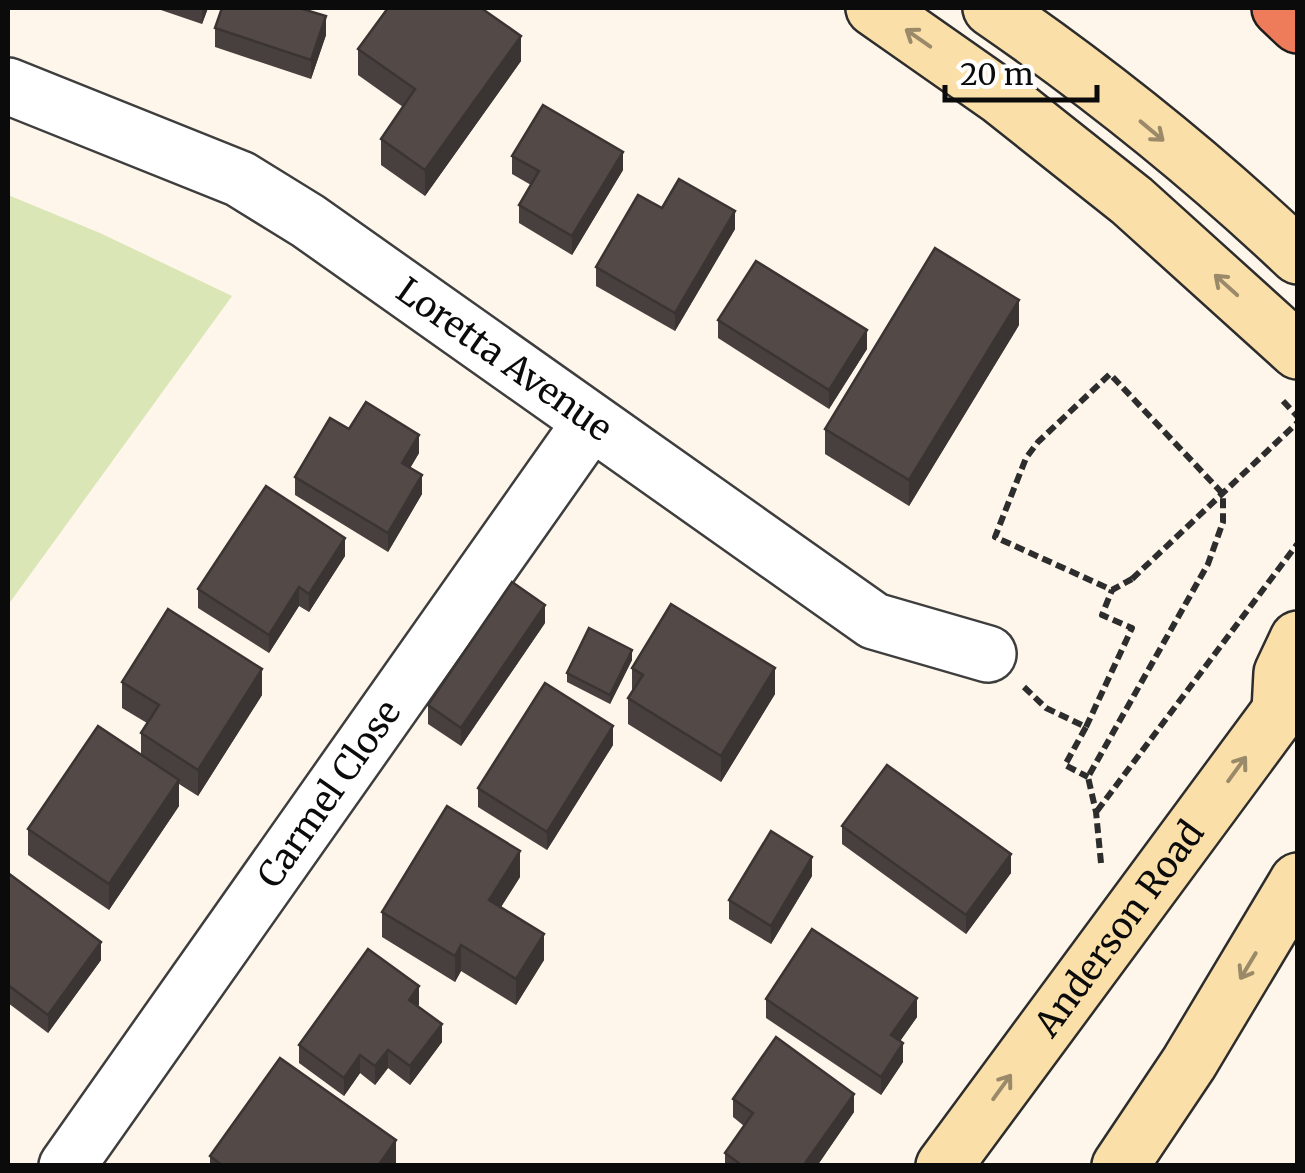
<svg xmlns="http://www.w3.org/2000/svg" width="1305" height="1173" font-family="Merriweather,serif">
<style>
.green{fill:#dae6b6}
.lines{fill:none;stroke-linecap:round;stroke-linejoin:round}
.street-casing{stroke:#3e3e3e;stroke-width:60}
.secondary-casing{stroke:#2d2d2d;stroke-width:60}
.highway-casing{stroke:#1c1c1c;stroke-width:60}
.path{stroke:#2d2d2d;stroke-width:6;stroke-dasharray:10 5;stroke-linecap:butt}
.street{stroke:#fff;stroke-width:55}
.secondary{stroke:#fbdfa8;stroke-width:55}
.highway{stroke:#ee7b59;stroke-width:55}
.path-bridge{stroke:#2d2d2d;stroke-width:6;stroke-dasharray:10 5;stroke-linecap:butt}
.wall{fill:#47403e}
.shaded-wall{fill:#3a3432}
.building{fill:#534a48;stroke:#3a3432;stroke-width:2.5}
.oneway{stroke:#9b8a69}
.labels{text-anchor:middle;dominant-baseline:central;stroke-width:10;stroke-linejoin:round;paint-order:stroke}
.street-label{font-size:35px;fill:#0b0b0b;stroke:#fff}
</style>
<rect width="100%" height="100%" fill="#fef6ea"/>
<path class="green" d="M8,195L100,233L232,296L8,605Z"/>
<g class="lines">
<g class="street-casing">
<g id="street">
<path id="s1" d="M8,86L240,179L308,221L874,621L988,654"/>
<path id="s2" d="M67,1166L591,422"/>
</g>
</g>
<g class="secondary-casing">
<g id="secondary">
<path d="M874,8L1001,97L1132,201L1298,351"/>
<path d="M991,8C1097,81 1204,167 1298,256"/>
<path d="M1280,711L1282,673L1298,639"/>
<path id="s3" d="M944,1166L1280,711L1298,694"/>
<path d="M1120,1166L1189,1063L1298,881"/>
</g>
</g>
<g class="highway-casing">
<path id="highway" d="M1280,8L1298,25"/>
</g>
<g class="path">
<path d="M1283,401L1298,417"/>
<path d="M1024,687L1046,708L1086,727L1065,765L1088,777"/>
<path d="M1086,727L1132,628L1102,615L1112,590"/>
<path d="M1097,811L1298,543"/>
<path d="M1101,863L1096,812L1088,777L1208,564L1223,522V494L1110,374L1038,442L1026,458L995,537L1112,590L1132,579"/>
</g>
<use href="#street" class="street"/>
<use href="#secondary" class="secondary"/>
<use href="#highway" class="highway"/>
<path class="path-bridge" d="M1132,579L1298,422"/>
</g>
<g class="wall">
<path d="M155,8H208L202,24Z"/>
<path d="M215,28L326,35L311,79L215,47Z"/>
<path d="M358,49L521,61L425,196L381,165V139L403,107L358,75Z"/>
<path d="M512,156L623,170L572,255L519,223V205L531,185L512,174Z"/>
<path d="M662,208L735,229L675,331L596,286V267Z"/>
<path d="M718,320L867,349L829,409L718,338Z"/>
<path d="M1019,325L909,506L825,454V429Z"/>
<path d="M349,429L419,453L410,468L422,494L388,552L295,495V477Z"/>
<path d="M345,556L309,612L299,606L269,653L198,608V589Z"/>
<path d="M545,623L461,746L428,724V705Z"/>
<path d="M632,660L610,704L567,682V673Z"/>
<path d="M632,668L775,694L721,782L628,724V698L632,692Z"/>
<path d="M122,682L262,695L198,796L179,784V806L109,910L28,855V829L141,755V733L147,723L122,708Z"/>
<path d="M613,745L547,850L478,807V788Z"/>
<path d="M842,826L1011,873L966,934L842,844Z"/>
<path d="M8,873L101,960L48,1033L8,1003Z"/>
<path d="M812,876L771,944L729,919V900Z"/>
<path d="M520,877L501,907L544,960L516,1005L461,971L455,982L382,937V912Z"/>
<path d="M766,999L917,1017L900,1041L903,1062L881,1095L766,1018Z"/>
<path d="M419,1005L417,1006L442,1042L410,1085L388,1068L375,1085L360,1073L344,1096L299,1063V1045Z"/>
<path d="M733,1099L854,1112L817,1166H725V1153L744,1126L733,1117Z"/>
<path d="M210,1156L396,1166H210Z"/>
</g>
<g class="shaded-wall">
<path d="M202,8H208L202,24Z"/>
<path d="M326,16V35L311,79V60Z"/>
<path d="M521,36V61L425,196V170Z"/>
<path d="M623,152V170L572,255V236Z"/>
<path d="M735,211V229L675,331V313Z"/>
<path d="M1019,300V325L909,506V480Z"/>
<path d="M867,330V349L829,409V390Z"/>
<path d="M419,435V453L402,482V463Z"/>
<path d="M422,475V494L388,552V533Z"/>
<path d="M345,538V556L309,612V594Z"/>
<path d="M299,587V606L269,653V635Z"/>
<path d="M545,605V623L461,746V728Z"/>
<path d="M632,650V660L610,704V695Z"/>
<path d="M775,668V694L721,782V756Z"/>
<path d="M262,669V695L198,796V770Z"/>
<path d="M613,726V745L547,850V832Z"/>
<path d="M179,780V806L109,910V884Z"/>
<path d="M520,851V877L489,926V900Z"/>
<path d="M1011,854V873L966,934V915Z"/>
<path d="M812,857V876L771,944V926Z"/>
<path d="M544,934V960L516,1005V979Z"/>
<path d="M101,942V960L48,1033V1015Z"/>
<path d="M461,945V971L455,982V956Z"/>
<path d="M419,986V1005L409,1019V1000Z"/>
<path d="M917,998V1017L891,1054V1035Z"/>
<path d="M442,1024V1042L410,1085V1066Z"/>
<path d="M903,1043V1062L881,1095V1077Z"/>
<path d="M388,1050V1068L375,1085V1066Z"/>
<path d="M360,1055V1073L344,1096V1078Z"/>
<path d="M854,1094V1112L817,1166H803Z"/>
<path d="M396,1140V1166H378Z"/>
</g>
<g class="building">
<path d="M222,8H299L326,16L311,60L215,28Z"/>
<path d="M388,8H481L521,36L425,170L381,139L415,89L358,49Z"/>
<path d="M543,105L623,152L572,236L519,205L539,171L512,156Z"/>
<path d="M679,179L735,211L675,313L596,267L638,195L662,208Z"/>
<path d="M935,248L1019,300L909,480L825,429Z"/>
<path d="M756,261L867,330L829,390L718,320Z"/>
<path d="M366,402L419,435L402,463L422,475L388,533L295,477L330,418L349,429Z"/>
<path d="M266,486L345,538L309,594L299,587L269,635L198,589Z"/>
<path d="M512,582L545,605L461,728L428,705Z"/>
<path d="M671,604L775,668L721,756L628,698L643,675L632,668Z"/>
<path d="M168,609L262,669L198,770L141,733L159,705L122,682Z"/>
<path d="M589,628L632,650L610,695L567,673Z"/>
<path d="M545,683L613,726L547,832L478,788Z"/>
<path d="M98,726L179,780L109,884L28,829Z"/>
<path d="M887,765L1011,854L966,915L842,826Z"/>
<path d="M447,806L520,851L489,900L544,934L516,979L461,945L455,956L382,912Z"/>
<path d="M771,831L812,857L771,926L729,900Z"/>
<path d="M8,873L101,942L48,1015L8,985Z"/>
<path d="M812,929L917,998L891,1035L903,1043L881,1077L766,999Z"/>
<path d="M368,949L419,986L409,1000L442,1024L410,1066L388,1050L375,1066L360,1055L344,1078L299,1045Z"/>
<path d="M776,1037L854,1094L803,1166H743L725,1153L753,1113L733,1099Z"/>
<path d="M280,1058L396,1140L378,1166H223L210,1156Z"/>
</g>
<defs><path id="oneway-shaft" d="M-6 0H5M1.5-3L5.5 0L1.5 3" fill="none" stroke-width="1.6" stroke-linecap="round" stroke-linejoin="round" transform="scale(2.5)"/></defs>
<g class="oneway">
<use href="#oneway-shaft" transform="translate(918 38) rotate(-145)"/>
<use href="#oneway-shaft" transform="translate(1152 131) rotate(40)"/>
<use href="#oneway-shaft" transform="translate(1226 285) rotate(-138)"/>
<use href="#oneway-shaft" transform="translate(1237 769) rotate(-54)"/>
<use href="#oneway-shaft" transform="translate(1248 966) rotate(121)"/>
<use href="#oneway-shaft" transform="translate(1002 1087) rotate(-54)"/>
</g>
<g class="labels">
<g class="street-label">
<text stroke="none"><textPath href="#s1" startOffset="570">Loretta Avenue</textPath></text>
<text stroke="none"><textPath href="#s2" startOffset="455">Carmel Close</textPath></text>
<text stroke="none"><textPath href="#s3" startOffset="295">Anderson Road</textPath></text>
</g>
</g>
<rect width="1305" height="1173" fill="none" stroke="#0b0b0b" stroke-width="20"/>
<path d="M945 85v15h152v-15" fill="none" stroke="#0b0b0b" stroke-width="5"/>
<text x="960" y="85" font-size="30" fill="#0b0b0b" stroke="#ffffff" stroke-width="8" paint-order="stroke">20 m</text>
</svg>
